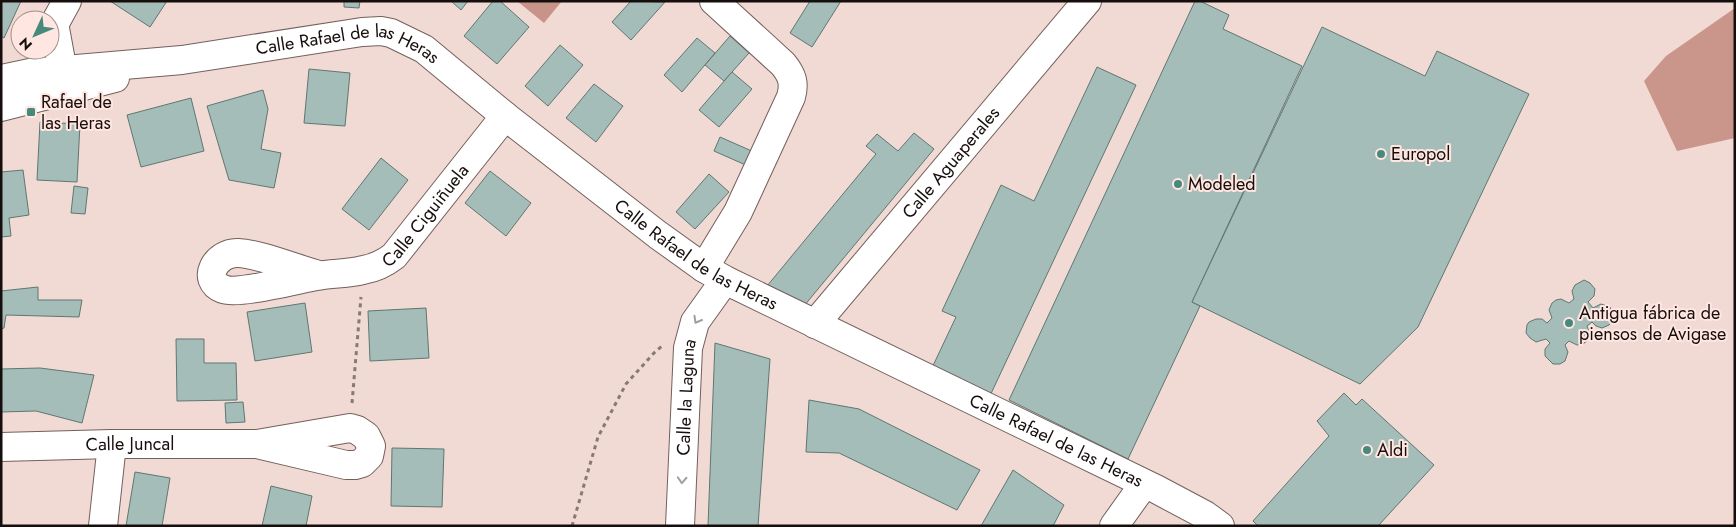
<svg xmlns="http://www.w3.org/2000/svg" width="1736" height="527" font-family="Jost,sans-serif">
<style>
.forest{fill:#ca968b}
.water{fill:#c89489}
.building{fill:#a5bdb8;stroke:#5f7771}
.lines{fill:none;stroke-linecap:round;stroke-linejoin:round}
.minor-casing{stroke:#74605b;stroke-width:30}
.path{stroke:#897975;stroke-width:3;stroke-dasharray:4 4;stroke-linecap:butt}
.minor{stroke:#fff;stroke-width:28}
.oneway{stroke:#a29f9e}
.poi-dot{fill:#478a7d;stroke:#ffe6e1;stroke-width:2}
.labels{text-anchor:middle;dominant-baseline:central;stroke-width:4;stroke-linejoin:round;paint-order:stroke}
.street-label{font-size:18px;fill:#160e0c;stroke:#ffe6e1}
.poi-label{font-size:18px;fill:#160e0c;stroke:#ffe6e1;text-anchor:start}
</style>
<rect width="100%" height="100%" fill="#f1d9d4"/>
<path class="forest" d="M1735,8V138L1677,151L1644,81L1666,56Z"/>
<path class="water" d="M517,1H562L544,23Z"/>
<g class="building">
<path d="M1,1H21L4,38L1,36Z"/>
<path d="M110,1H167L150,27Z"/>
<path d="M344,1H360L359,8L344,7Z"/>
<path d="M451,1H468L461,10Z"/>
<path d="M493,1H500L529,27L497,64L464,36Z"/>
<path d="M631,1L665,2L631,40L612,22Z"/>
<path d="M810,1H841L812,47L790,33Z"/>
<path d="M1195,1H1200L1229,15L1223,29L1302,66L1192,302L1200,306L1128,459L1009,400Z"/>
<path d="M1322,27L1425,76L1437,51L1529,94L1418,327L1360,384L1192,302Z"/>
<path d="M730,36L749,53L724,81L705,65Z"/>
<path d="M697,38L715,53L682,92L664,75Z"/>
<path d="M560,45L583,65L548,106L525,86Z"/>
<path d="M1097,67L1136,85L988,400L930,372L956,317L942,311L1001,185L1034,201Z"/>
<path d="M309,69L350,73L345,126L304,123Z"/>
<path d="M732,72L752,89L719,127L699,110Z"/>
<path d="M594,84L623,106L596,142L566,118Z"/>
<path d="M263,90L268,109L261,149L281,153L274,188L229,180L207,106Z"/>
<path d="M191,98L204,151L141,167L127,115Z"/>
<path d="M40,122L80,124L77,182L37,180Z"/>
<path d="M914,133L934,149L799,312L767,286L876,154L866,146L877,134L898,151Z"/>
<path d="M720,137L754,152L748,166L714,151Z"/>
<path d="M381,158L408,180L369,230L342,209Z"/>
<path d="M23,170L29,215L9,218L11,236L1,237V172Z"/>
<path d="M490,171L531,203L506,236L465,203Z"/>
<path d="M709,174L729,192L695,229L676,212Z"/>
<path d="M74,186L88,188L85,214L71,213Z"/>
<path d="M1584,280L1590,283L1595,289L1594,296L1588,302L1593,308L1601,304L1610,307L1613,316L1612,322L1609,325L1602,328L1596,326L1592,322L1587,326L1590,333L1587,341L1583,344L1577,345L1569,341L1565,345L1568,352L1565,361L1560,364H1553L1545,356V349L1550,343L1546,339L1536,342L1530,338L1526,333L1527,325L1529,322L1536,319H1542L1547,323L1552,318L1549,310L1552,303L1556,300L1561,299L1569,303L1574,299L1572,291L1575,285Z"/>
<path d="M38,287V300H82L79,317L6,315L4,328L1,329V291Z"/>
<path d="M305,303L312,352L255,361L247,312Z"/>
<path d="M426,308L429,358L370,361L368,311Z"/>
<path d="M176,339H204V363H236L237,400L177,401Z"/>
<path d="M715,343L770,359L758,526H708Z"/>
<path d="M40,368L94,375L82,423L36,411L1,412V369Z"/>
<path d="M1344,393L1356,405L1362,399L1434,465L1378,526H1258L1253,521L1329,436L1317,421Z"/>
<path d="M809,400L859,409L980,470L957,510L839,453L806,452Z"/>
<path d="M243,402L245,422L226,423L225,403Z"/>
<path d="M392,448L444,449L442,507L391,506Z"/>
<path d="M1013,470L1064,505L1053,526H981Z"/>
<path d="M135,472L170,478L162,526H126Z"/>
<path d="M271,486L312,496L306,526H262Z"/>
</g>
<g class="lines">
<g class="minor-casing">
<g id="minor">
<path d="M54,23L66,88"/>
<path d="M50,32L67,1"/>
<path id="s1" d="M1,79L30,73L182,60L362,32L381,31L391,33L424,49L505,116L658,235L704,268L725,280L1156,489L1205,515L1220,526"/>
<path d="M1,107L115,78"/>
<path d="M704,268L738,212L791,97C795,83 792,75 783,64L714,1"/>
<path id="s2" d="M319,275C296,269 260,254 238,253C216,252 200,280 223,289C237,295 299,279 317,276C333,273 348,274 363,270C375,268 385,263 394,256L505,116"/>
<path id="s3" d="M815,324L1087,1"/>
<path id="s4" d="M1,447L112,444H257L346,465H355L362,463L369,456L371,446L366,436L357,430L350,428L257,444"/>
<path d="M103,526L112,444"/>
<path id="s5" d="M680,526L688,348L695,322L725,280"/>
<path d="M1114,526L1144,484"/>
</g>
</g>
<g class="path">
<path d="M352,403L361,297"/>
<path d="M572,526L598,437L626,384L654,353L662,346"/>
</g>
<use href="#minor" class="minor"/>
</g>
<defs><path id="oneway-chevron" d="M-2-3.5L2.5 0L-2 3.5" fill="none" stroke-width="1.6" stroke-linecap="round" stroke-linejoin="round" transform="scale(1.25)"/></defs>
<g class="oneway">
<use href="#oneway-chevron" transform="translate(697 320) rotate(120)"/>
<use href="#oneway-chevron" transform="translate(682 480) rotate(93)"/>
</g>
<g class="poi-dot">
<rect x="26" y="107" width="10" height="10" rx="2.5"/>
<circle cx="1381" cy="154" r="5"/>
<circle cx="1178" cy="184" r="5"/>
<circle cx="1569" cy="323" r="5"/>
<circle cx="1367" cy="450" r="5"/>
</g>
<g class="labels">
<g class="street-label">
<text stroke="none"><textPath href="#s1" startOffset="352">Calle Rafael de las Heras</textPath></text>
<text stroke="none"><textPath href="#s3" startOffset="211">Calle Aguaperales</textPath></text>
<text stroke="none"><textPath href="#s2" startOffset="368">Calle Ciguiñuela</textPath></text>
<text stroke="none"><textPath href="#s1" startOffset="772">Calle Rafael de las Heras</textPath></text>
<text stroke="none"><textPath href="#s5" startOffset="129">Calle la Laguna</textPath></text>
<text stroke="none"><textPath href="#s1" startOffset="1178">Calle Rafael de las Heras</textPath></text>
<text stroke="none"><textPath href="#s4" startOffset="129">Calle Juncal</textPath></text>
</g>
<g class="poi-label">
<text x="41" y="102">Rafael de<tspan x="41" dy="21">las Heras</tspan></text>
<text x="1391" y="154">Europol</text>
<text x="1188" y="184">Modeled</text>
<text x="1579" y="313">Antigua fábrica de<tspan x="1579" dy="21">piensos de Avigase</tspan></text>
<text x="1377" y="450">Aldi</text>
</g>
</g>
<rect width="1736" height="527" fill="none" stroke="#160e0c" stroke-width="5"/>
<g transform="translate(35 35) rotate(226)"><circle r="24" fill="#ffe6e1" stroke="#a2908c"/>
<path d="M0-4L9 19L0 12L-9 19Z" fill="#478a7d"/>
<text y="-8" font-size="14" font-weight="bold" text-anchor="middle" fill="#160e0c">N</text>
</g>
</svg>
